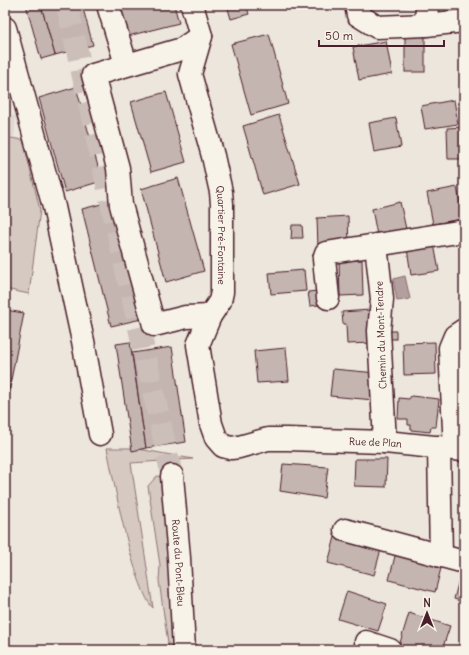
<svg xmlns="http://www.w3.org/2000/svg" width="469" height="655" font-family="Delius,sans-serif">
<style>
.built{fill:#e0d7d0}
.green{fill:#d5c9c2;stroke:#907476}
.water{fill:#b39f9d;stroke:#896c6f}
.building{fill:#c4b5b0;stroke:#4a1f2b}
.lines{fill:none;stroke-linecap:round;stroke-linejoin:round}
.major-tunnel{stroke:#ccbeb9;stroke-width:22;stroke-dasharray:22 11;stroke-linecap:butt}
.minor-casing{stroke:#4a1f2b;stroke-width:25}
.major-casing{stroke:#4a1f2b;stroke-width:25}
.minor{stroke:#f7f3e8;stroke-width:22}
.major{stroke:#f7f3e8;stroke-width:22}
.labels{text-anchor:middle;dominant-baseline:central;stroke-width:3;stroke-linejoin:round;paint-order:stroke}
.street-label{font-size:10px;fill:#4a1f2b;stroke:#f7f3e8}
</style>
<rect width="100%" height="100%" fill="#ece6dd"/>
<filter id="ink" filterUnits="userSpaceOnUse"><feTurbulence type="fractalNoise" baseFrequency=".025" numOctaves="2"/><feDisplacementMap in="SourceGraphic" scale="8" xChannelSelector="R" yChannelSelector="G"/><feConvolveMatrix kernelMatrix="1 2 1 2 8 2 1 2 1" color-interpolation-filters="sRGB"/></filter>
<g filter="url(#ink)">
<path class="built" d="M5,115L16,116L14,137L5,136Z"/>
<g class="green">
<path d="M5,137L23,140L40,210L29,294L5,289Z"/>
<path d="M107,448H133L193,459L131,463L153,608C146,600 143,590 139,580C124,538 116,492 107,448Z"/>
<path d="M157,476L163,477L174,650H169L159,581L160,565L148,486Z"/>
</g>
<path class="water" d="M405,276L410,299L397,301L393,279Z"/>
<g class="building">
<path d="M26,5H41L55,55L41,59Z"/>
<path d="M41,5H82L93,45L55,55Z"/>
<path d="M119,5H174L179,23L128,36Z"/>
<path d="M227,5H246L249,14L231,19Z"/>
<rect x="374" y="5" width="32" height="2"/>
<rect x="405" y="33" width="20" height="39"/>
<path d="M269,34L288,104L251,115L231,44Z"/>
<path d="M386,41L392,74L359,80L353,47Z"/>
<path d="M76,87L102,181L65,192L39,98Z"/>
<path d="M166,92L186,162L151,172L131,102Z"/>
<path d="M454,100L458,124L425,129L421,106Z"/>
<path d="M279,115L300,184L263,195L243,126Z"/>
<path d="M396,118L401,147L374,152L369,123Z"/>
<path d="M464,127V159H448L447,128Z"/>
<path d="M178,178L204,271L166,282L141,189Z"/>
<path d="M457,187L463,219L433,224L427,193Z"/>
<path d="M117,200L146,318L111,326L82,209Z"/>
<path d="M400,202L406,229L377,235L372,209Z"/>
<path d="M348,216L349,246L318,248L317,218Z"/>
<path d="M292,225H302L303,238H293L291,240Z"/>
<path d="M434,244L439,271L411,275L407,248Z"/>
<path d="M362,260L363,295L340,296L339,261Z"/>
<path d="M304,270L306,291L271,294L269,273Z"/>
<path d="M317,291L319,305L310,306L308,292Z"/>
<path d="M5,310L24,313L5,411Z"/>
<path d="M370,310L372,343L347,344L346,324H343L342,312Z"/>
<rect x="383" y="331" width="13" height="8"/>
<path d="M130,342L146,448L132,451L116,344Z"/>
<path d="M435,342L436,374L404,375L403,343Z"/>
<path d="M172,347L186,442L146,448L132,353Z"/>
<path d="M286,348L289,381L257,383L254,351Z"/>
<path d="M333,369L377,373L374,400L330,396Z"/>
<path d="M411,396L439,399L436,427H431L430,432L411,430V425H408V419H398L399,398L409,399Z"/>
<path d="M355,459H387L386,487L354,486Z"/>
<path d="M283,464L328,467L324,498L280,491Z"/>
<path d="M335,537L381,549L374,575L328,563Z"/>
<path d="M396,552L442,564L435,592L389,580Z"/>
<path d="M461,572L464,573V602L454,599Z"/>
<path d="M347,591L387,604L378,631L338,619Z"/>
<path d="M409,613L450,626L442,650H412L399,646Z"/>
</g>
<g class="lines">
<path class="major-tunnel" d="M67,5L172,476"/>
<g class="minor-casing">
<g id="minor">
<path d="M108,5L126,64"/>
<path id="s1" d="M192,5L201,36L190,74L213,156L221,192L222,204V292L220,301L210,316L198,345L211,424L216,438L223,446L231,448L239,447L268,439H287L385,442L464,450"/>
<path d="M356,5L358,15L377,27L426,25L464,21"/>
<path d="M426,25L427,5"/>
<path d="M5,28L54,207L83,341L100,434"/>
<path d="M201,36L182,49L93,75L118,168L121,205L154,325L186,317L210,316"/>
<path d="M328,298L324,259L326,253L376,245"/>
<path d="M385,442L379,331L382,299L376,245L464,231"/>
<path d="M439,447L441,556"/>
<path d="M455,449L450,348L455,336L464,330"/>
<path d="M345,530L464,562"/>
<path d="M366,642L390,650"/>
</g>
</g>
<g class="major-casing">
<g id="major">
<path id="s2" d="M172,476L179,558L184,650"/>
</g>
</g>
<use href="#minor" class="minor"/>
<use href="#major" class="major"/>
</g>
</g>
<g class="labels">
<g class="street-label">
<text stroke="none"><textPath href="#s1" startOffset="237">Quartier Pré-Fontaine</textPath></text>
<text transform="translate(381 335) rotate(-92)">Chemin du Mont-Tendre</text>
<text stroke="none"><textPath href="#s1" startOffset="612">Rue de Plan</textPath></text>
<text stroke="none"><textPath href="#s2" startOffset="87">Route du Pont-Bleu</textPath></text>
</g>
</g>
<rect width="469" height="655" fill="none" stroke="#f7f3e8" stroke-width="20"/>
<rect x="10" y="10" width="449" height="635" fill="none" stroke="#4a1f2b" stroke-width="1.5" filter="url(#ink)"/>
<g transform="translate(427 613)" stroke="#f7f3e8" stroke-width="3" paint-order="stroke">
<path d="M0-3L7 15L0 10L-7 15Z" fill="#4a1f2b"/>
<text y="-6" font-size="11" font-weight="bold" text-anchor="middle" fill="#4a1f2b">N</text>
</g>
<path d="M319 40v6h125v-6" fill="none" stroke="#4a1f2b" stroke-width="2"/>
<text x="325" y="40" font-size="12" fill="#4a1f2b" stroke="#f7f3e8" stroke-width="3" paint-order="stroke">50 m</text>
</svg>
